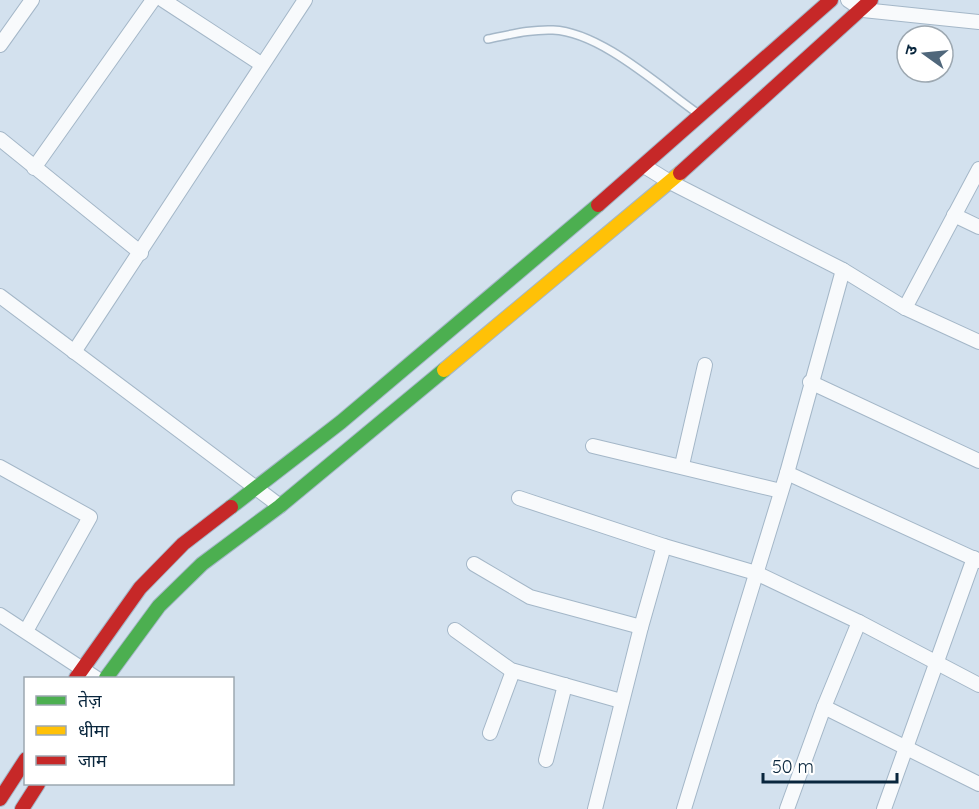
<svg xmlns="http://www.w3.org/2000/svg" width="979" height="809" font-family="Quicksand,'Noto Sans Devanagari',sans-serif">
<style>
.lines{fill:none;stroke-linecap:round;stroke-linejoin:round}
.lane-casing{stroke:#a4b7c8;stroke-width:10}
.street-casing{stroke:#a4b7c8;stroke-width:16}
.fast-casing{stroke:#a4b7c8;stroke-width:16}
.slow-casing{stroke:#a4b7c8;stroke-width:16}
.jam-casing{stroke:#a4b7c8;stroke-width:16}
.lane{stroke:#f8fafc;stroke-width:7}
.street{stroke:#f8fafc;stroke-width:14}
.fast{stroke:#4caf50;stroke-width:14}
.slow{stroke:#ffc107;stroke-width:14}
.jam{stroke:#c62828;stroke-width:14}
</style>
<rect width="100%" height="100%" fill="#d3e1ee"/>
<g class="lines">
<g class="lane-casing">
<path id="lane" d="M488,39C509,35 531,29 553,30C601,32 660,87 700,115"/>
</g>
<g class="street-casing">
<g id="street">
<path d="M163,0L261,64"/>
<path d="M848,0L863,10L979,22"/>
<path d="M0,45L32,0"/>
<path d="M0,139L141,253"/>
<path d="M644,166L670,182L843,270L905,308L979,342"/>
<path d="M34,168L153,0"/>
<path d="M954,215L979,227"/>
<path d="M0,296L280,506"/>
<path d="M905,308L979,169"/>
<path d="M74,352L305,0"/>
<path d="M810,382L979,461"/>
<path d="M593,446L781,491"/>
<path d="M682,465L705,365"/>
<path d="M0,467L90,517L26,631"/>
<path d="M787,473L979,561"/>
<path d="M519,498L664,546L756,573L859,622L979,685"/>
<path d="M474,564L530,597L641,627"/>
<path d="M0,615L96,678"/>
<path d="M455,630L511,670L621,701"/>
<path d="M824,707L979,784"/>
<path d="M490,733L513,671"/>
<path d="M546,760L565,685"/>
<path d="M595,809L641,627L664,546"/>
<path d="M684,809L787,473L843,270"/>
<path d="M787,809L824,707L859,622"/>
<path d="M884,809L974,558"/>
</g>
</g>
<g class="fast-casing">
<g id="fast">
<path d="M231,507L341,422L598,205"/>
<path d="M106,678L159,606L202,564L280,506L444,370"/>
</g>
</g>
<g class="slow-casing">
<path id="slow" d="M444,370L680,173"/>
</g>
<g class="jam-casing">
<g id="jam">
<path d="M680,173L871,0"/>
<path d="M598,205L831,0"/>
<path d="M76,678L140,588L183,544L231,507"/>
<path d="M0,799L26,759"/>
<path d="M22,809L38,784"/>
</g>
</g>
<use href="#lane" class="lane"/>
<use href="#street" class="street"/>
<use href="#fast" class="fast"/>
<use href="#slow" class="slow"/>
<use href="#jam" class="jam"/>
</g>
<rect x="24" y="677" width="210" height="108" fill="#ffffff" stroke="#9da8b1" stroke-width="1.5"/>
<rect x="36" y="696" width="30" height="9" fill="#4caf50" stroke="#9da8b1" stroke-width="1.5"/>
<text x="78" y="707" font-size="18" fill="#09263d">तेज़</text>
<rect x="36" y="726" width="30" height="9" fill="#ffc107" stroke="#9da8b1" stroke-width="1.5"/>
<text x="78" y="737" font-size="18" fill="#09263d">धीमा</text>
<rect x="36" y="756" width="30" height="9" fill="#c62828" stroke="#9da8b1" stroke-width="1.5"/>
<text x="78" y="767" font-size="18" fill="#09263d">जाम</text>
<g transform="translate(925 54) rotate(285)"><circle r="28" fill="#ffffff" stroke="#9da8b1" stroke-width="1.5"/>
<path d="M0-4.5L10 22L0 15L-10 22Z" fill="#50677b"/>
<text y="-9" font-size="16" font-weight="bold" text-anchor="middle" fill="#09263d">उ</text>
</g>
<path d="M763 773v9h134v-9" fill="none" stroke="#09263d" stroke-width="3"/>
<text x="772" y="773" font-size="18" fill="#09263d" stroke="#ffffff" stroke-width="4.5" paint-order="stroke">50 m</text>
</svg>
